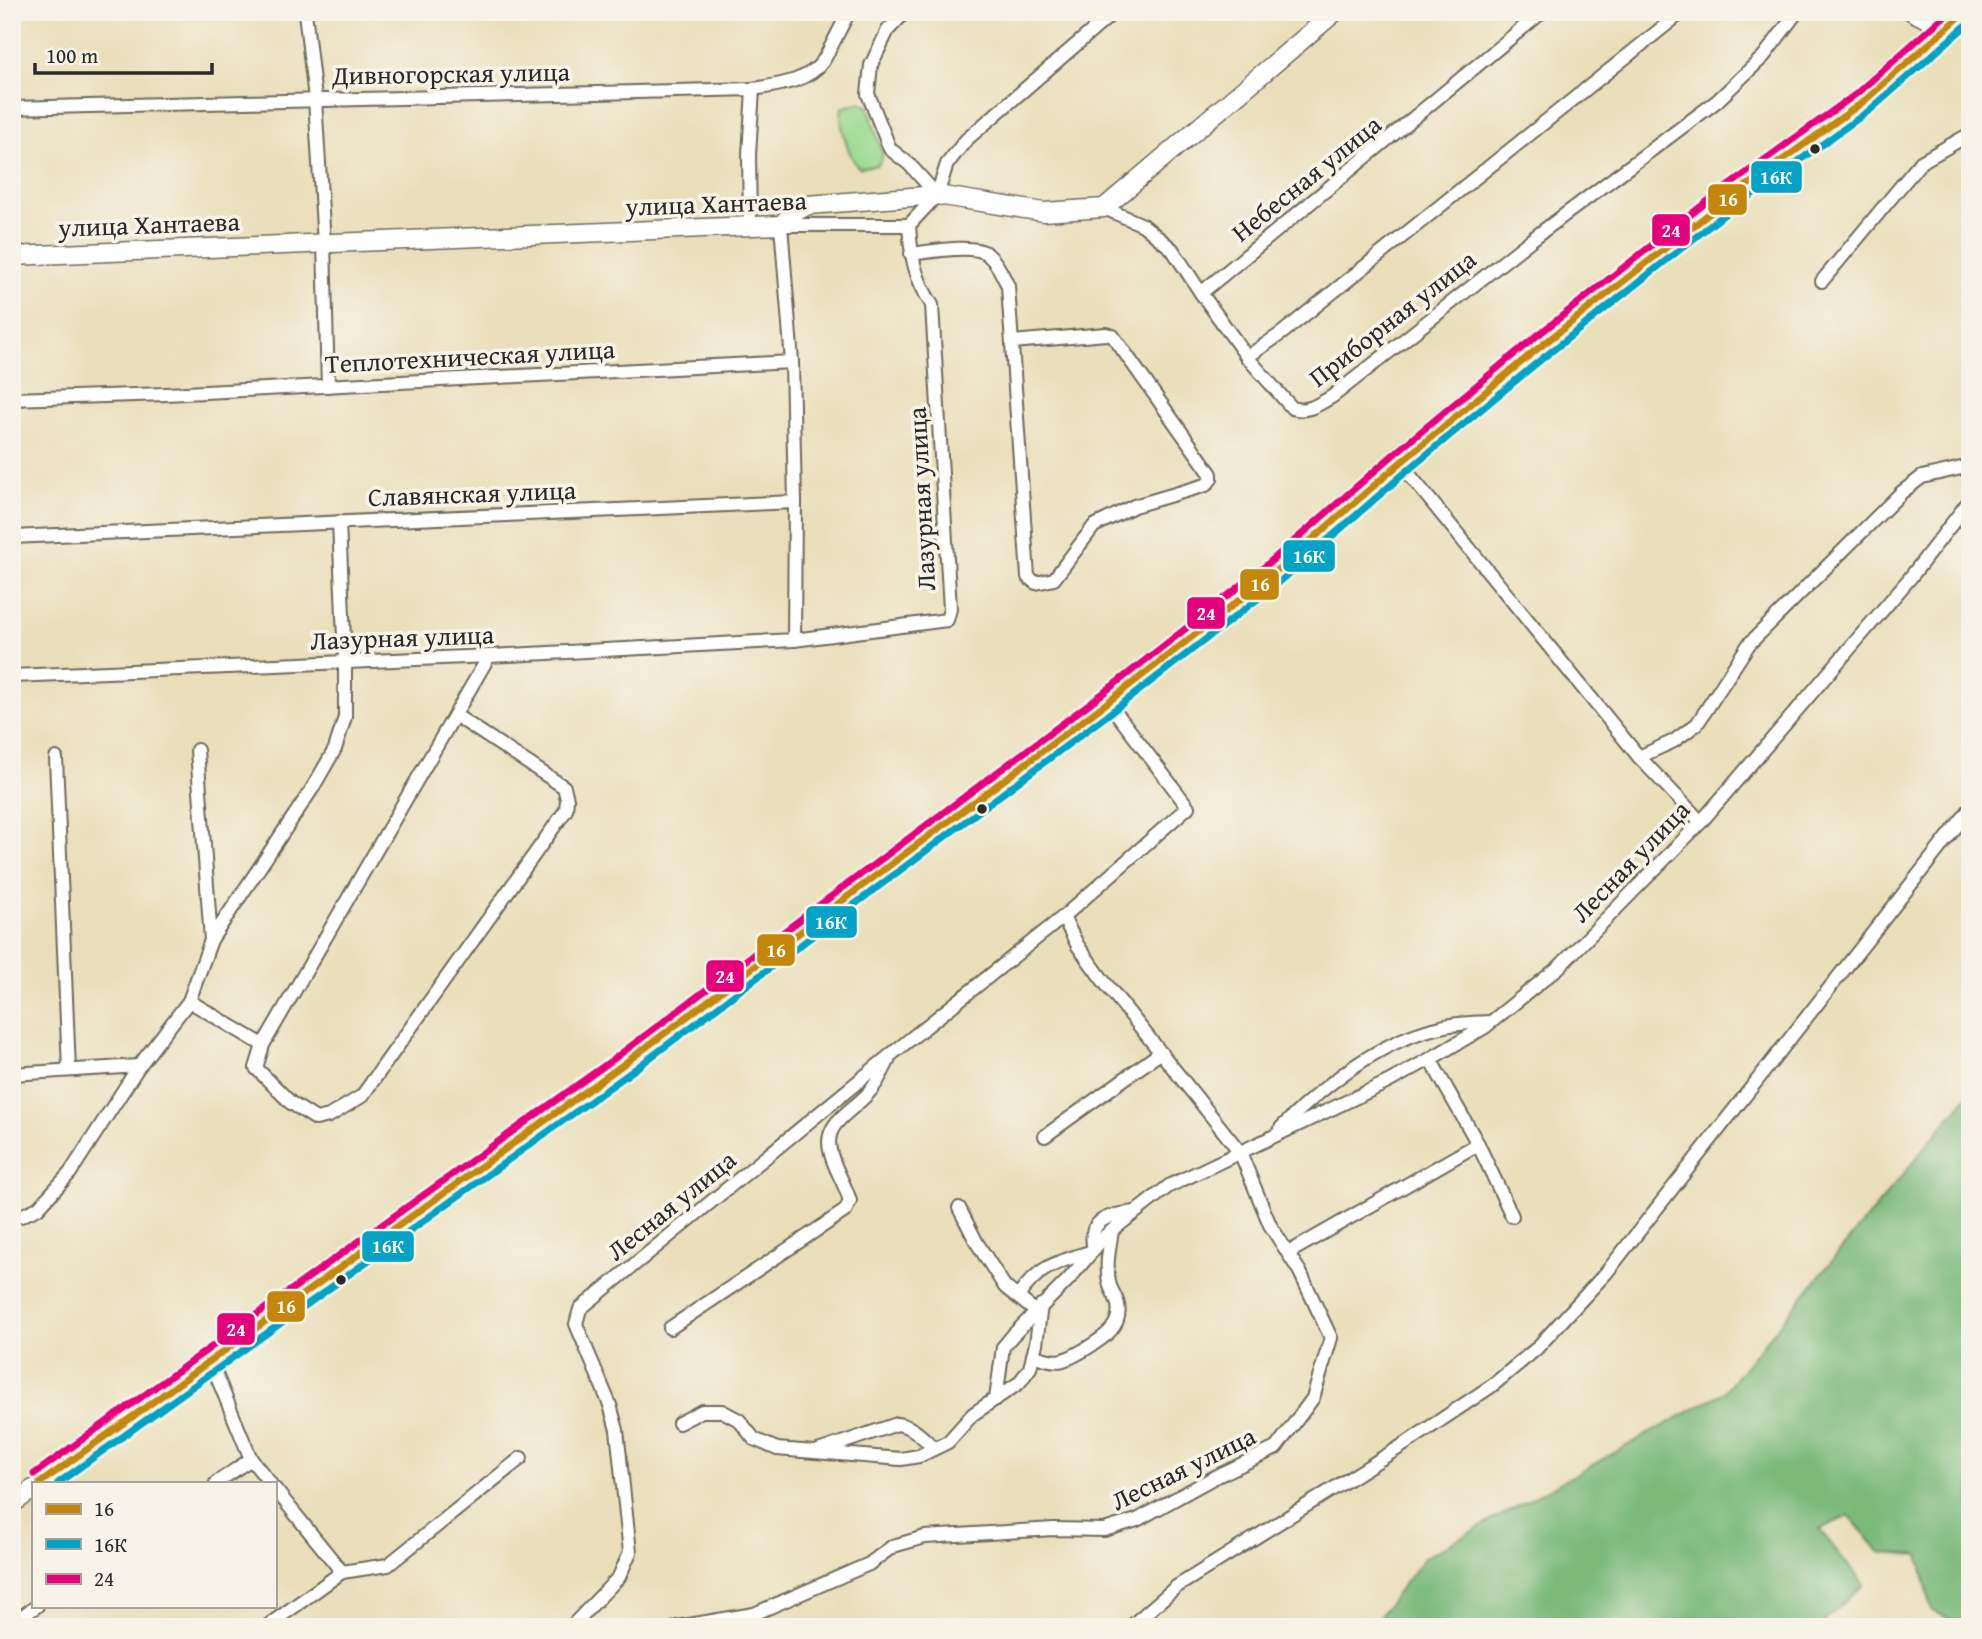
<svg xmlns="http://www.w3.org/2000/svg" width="1982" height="1639" font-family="'Gentium Book Plus',serif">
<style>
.green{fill:#9ada90;stroke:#62825e;stroke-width:2}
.forest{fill:#7bba7a;stroke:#537252;stroke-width:2}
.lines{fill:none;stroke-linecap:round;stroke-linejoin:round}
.street-casing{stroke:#6e6a5d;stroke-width:16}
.secondary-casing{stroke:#6e6a5d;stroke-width:21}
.street{stroke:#fff;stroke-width:12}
.secondary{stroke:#fff;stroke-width:18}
.bus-1-casing{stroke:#f7f3e8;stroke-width:12}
.bus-2-casing{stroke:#f7f3e8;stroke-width:12}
.bus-3-casing{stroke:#f7f3e8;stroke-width:12}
.bus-1{stroke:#c4870b;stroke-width:7}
.bus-2{stroke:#02a3c6;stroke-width:7}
.bus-3{stroke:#e5007d;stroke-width:7}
.bus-dot{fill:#2b2b2b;stroke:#f7f3e8;stroke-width:2.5}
.labels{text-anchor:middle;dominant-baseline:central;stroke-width:7;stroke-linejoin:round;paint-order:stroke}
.street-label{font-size:26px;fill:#2b2b2b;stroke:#f7f3e8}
.line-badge{stroke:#f7f3e8;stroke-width:2.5}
.badge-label{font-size:19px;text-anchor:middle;font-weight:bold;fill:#fff}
</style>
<rect width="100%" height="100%" fill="#f7f3e8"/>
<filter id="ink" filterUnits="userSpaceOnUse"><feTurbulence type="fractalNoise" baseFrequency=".0143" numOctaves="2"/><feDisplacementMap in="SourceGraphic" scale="14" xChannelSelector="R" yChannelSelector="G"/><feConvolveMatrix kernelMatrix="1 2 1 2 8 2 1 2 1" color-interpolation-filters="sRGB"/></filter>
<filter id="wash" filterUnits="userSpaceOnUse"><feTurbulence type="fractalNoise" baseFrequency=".00686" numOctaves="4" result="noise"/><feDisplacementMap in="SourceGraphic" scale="28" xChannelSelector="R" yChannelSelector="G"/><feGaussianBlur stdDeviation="1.57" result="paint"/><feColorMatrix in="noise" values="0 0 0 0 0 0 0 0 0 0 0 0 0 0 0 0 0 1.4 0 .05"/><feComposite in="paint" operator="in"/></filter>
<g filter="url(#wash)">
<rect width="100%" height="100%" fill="#e9dfba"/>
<path class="green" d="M860,102L868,106L883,156L878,165L859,168C849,158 838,121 842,108Z"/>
<path class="forest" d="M1970,1093V1619L1967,1626L1932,1611L1919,1555L1880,1552L1849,1516L1819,1529L1864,1585L1824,1621L1826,1627H1371L1424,1558L1724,1392Z"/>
</g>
<g filter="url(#ink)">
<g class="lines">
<g class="street-casing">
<g id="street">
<path d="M305,12L315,99L324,244L328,386"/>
<path d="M905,12L888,30L871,65L868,94L890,149L909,164L937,195"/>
<path d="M1682,12L1282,333L1247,357L1292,408C1308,413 1319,404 1333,396L1531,240L1717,101L1764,56L1797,12"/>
<path d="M753,89C777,85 808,82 823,61C831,48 841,26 849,12"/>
<path d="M12,108L753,89L749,155L750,226"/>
<path d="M1104,208L1143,225L1172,249L1201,293L1542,12"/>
<path d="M911,254C928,252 974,243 987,254C997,262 1002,274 1008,286L1028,577L1036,583L1054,579L1094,526L1134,506L1206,485L1211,479V474L1113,336L1106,334L1012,342"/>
<path d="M1822,281L1921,162L1970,134"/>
<path d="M1201,293L1247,357"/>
<path d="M12,399L166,394L792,362L781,225H909L937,195L947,164L966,140L1114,12"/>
<path d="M1400,463L1639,757L1701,822"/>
<path d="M12,537L795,502L792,362"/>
<path d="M794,640L947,620L950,609L932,305C915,278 911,258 909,225"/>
<path d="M12,676L489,656L794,640L795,502"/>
<path d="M455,715L564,787L567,799L566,810L362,1096L329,1116L316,1119L291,1103L256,1068L263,1045L489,656"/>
<path d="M197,750L211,940"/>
<path d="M1639,757L1674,741L1697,724L1749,644L1902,492L1922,477L1970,466"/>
<path d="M56,758L69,1070"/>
<path d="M189,1001L263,1045"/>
<path d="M1430,1059L1478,1144L1512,1216"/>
<path d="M12,1074L139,1066"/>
<path d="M1281,1128C1324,1085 1380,1040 1441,1027C1456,1023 1474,1023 1490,1022"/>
<path d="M1045,1136L1160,1053"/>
<path d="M959,1208L977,1243L1005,1287L1035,1311"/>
<path d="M12,1216H21L38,1208L70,1173L139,1066L189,1001L211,940L312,789L335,749L345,717V662L339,522"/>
<path d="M1094,1249C1086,1218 1111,1215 1135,1212"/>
<path d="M1288,1253L1478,1144"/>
<path d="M1018,1297C1037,1267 1057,1262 1090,1252"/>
<path d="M670,1328L845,1211L850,1201C845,1183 833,1167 830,1150C823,1121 856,1110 871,1090C878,1082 883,1071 888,1061"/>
<path d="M1033,1355C1057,1364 1062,1363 1084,1350C1102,1339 1125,1326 1117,1301C1115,1296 1112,1291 1110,1286C1105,1268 1109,1249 1112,1231"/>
<path d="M210,1360L251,1459L216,1483"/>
<path d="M996,1399L1003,1347L1013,1335L1069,1279L1105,1236L1169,1186L1388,1082L1430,1059L1485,1027L1559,967L1701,822L1910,578L1970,500"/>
<path d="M679,1423L702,1411H722L739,1420L754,1439L777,1449L901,1459L919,1456L948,1442L973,1414L1019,1383L1030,1368L1036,1344L1041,1305"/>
<path d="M818,1451L897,1424C913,1426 922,1437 934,1448"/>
<path d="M251,1459L270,1483"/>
<path d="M275,1489L342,1572"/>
<path d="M12,1623L37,1606"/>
<path d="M266,1627L342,1572L388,1565L521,1458"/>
<path d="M571,1627L619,1577L630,1552L617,1430L610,1405L576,1324L580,1309L893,1053L1063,917L1188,807L1108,702"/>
<path d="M677,1627L754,1614L869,1564L893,1546L925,1537L1054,1529L1104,1530L1137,1520L1213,1478L1276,1448L1313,1398L1331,1338L1300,1272L1270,1225L1240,1152L1102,979L1078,946L1063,917"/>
<path d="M1130,1627L1176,1587L1408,1442L1493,1385L1536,1349L1606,1273L1970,809"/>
</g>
</g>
<g class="secondary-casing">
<g id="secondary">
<path d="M1913,12L1947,29"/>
<path d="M12,256L781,225L792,214L808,205L937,195L1044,212L1104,208L1335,12"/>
<path d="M40,1483L621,1066L1108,702L1269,577L1400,463L1531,354L1720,205L1863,102L1965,12"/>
<path d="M12,1504L33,1489"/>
</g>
</g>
<use href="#street" class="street"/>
<use href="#secondary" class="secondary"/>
<g class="bus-1-casing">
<path id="bus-1" d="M40,1483L621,1066L1108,702L1269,577L1400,463L1531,354L1720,205L1863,102L1965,12"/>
</g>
<g class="bus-2-casing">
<path id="bus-2" d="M58,1483L627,1075L1114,710L1276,585L1407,471L1538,362L1726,213L1870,110L1970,22"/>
</g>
<g class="bus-3-casing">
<path id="bus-3" d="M34,1474L615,1058L1102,694L1262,569L1393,455L1524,346L1713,197L1856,94L1949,12"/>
</g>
<use href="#bus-1" class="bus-1"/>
<use href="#bus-2" class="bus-2"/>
<use href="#bus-3" class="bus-3"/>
</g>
</g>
<g class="bus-dot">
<circle cx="1815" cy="149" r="6"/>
<circle cx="982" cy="809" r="6"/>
<circle cx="341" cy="1280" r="6"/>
</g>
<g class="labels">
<g class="street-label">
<text transform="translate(451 73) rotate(-1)">Дивногорская улица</text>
<text transform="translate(1306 178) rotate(-39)">Небесная улица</text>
<text transform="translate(716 203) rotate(-2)">улица Хантаева</text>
<text transform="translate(149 224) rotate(-2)">улица Хантаева</text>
<text transform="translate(1392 318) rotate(-38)">Приборная улица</text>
<text transform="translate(470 356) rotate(-3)">Теплотехническая улица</text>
<text transform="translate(472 493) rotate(-2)">Славянская улица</text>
<text transform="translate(921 499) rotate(-93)">Лазурная улица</text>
<text transform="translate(402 637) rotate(-2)">Лазурная улица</text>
<text transform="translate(1630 861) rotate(-46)">Лесная улица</text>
<text transform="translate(671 1205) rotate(-39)">Лесная улица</text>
<text transform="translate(1183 1468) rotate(-26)">Лесная улица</text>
</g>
</g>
<g class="line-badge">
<rect x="1750" y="160" width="53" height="34" rx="7" fill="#02a3c6"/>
<rect x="1707" y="183" width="41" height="33" rx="7" fill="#c4870b"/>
<rect x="1651" y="213" width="40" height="34" rx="7" fill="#e5007d"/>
<rect x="1282" y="539" width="54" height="34" rx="7" fill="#02a3c6"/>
<rect x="1239" y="568" width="41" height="33" rx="7" fill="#c4870b"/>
<rect x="1186" y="596" width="40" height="34" rx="7" fill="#e5007d"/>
<rect x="805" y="905" width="53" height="34" rx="7" fill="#02a3c6"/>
<rect x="756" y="933" width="40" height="34" rx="7" fill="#c4870b"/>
<rect x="705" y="959" width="40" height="34" rx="7" fill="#e5007d"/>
<rect x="361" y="1230" width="54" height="33" rx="7" fill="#02a3c6"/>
<rect x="266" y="1290" width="40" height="33" rx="7" fill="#c4870b"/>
<rect x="216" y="1312" width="40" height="34" rx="7" fill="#e5007d"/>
</g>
<g class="badge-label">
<text x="1776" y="184">16К</text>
<text x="1728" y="206">16</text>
<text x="1671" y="237">24</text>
<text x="1309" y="563">16К</text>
<text x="1260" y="591">16</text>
<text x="1206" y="620">24</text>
<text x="831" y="929">16К</text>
<text x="776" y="957">16</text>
<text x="725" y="983">24</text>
<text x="388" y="1253">16К</text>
<text x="286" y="1313">16</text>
<text x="236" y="1336">24</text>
</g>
<rect width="1982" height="1639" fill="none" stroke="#f7f3e8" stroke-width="42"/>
<rect x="32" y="1482" width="245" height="126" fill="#f7f3e8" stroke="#a5a39c" stroke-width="2"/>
<rect x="46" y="1504" width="35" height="10" fill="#c4870b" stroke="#a5a39c" stroke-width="2"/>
<text x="94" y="1516" font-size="21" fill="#2b2b2b">16</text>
<rect x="46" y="1539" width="35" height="10" fill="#02a3c6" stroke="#a5a39c" stroke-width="2"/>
<text x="94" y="1552" font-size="21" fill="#2b2b2b">16К</text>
<rect x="46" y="1574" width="35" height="10" fill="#e5007d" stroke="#a5a39c" stroke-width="2"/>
<text x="94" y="1586" font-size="21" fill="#2b2b2b">24</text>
<path d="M35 63v10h177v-10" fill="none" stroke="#2b2b2b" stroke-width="3.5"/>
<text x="46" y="63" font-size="21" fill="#2b2b2b" stroke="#f7f3e8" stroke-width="5" paint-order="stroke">100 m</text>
</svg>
